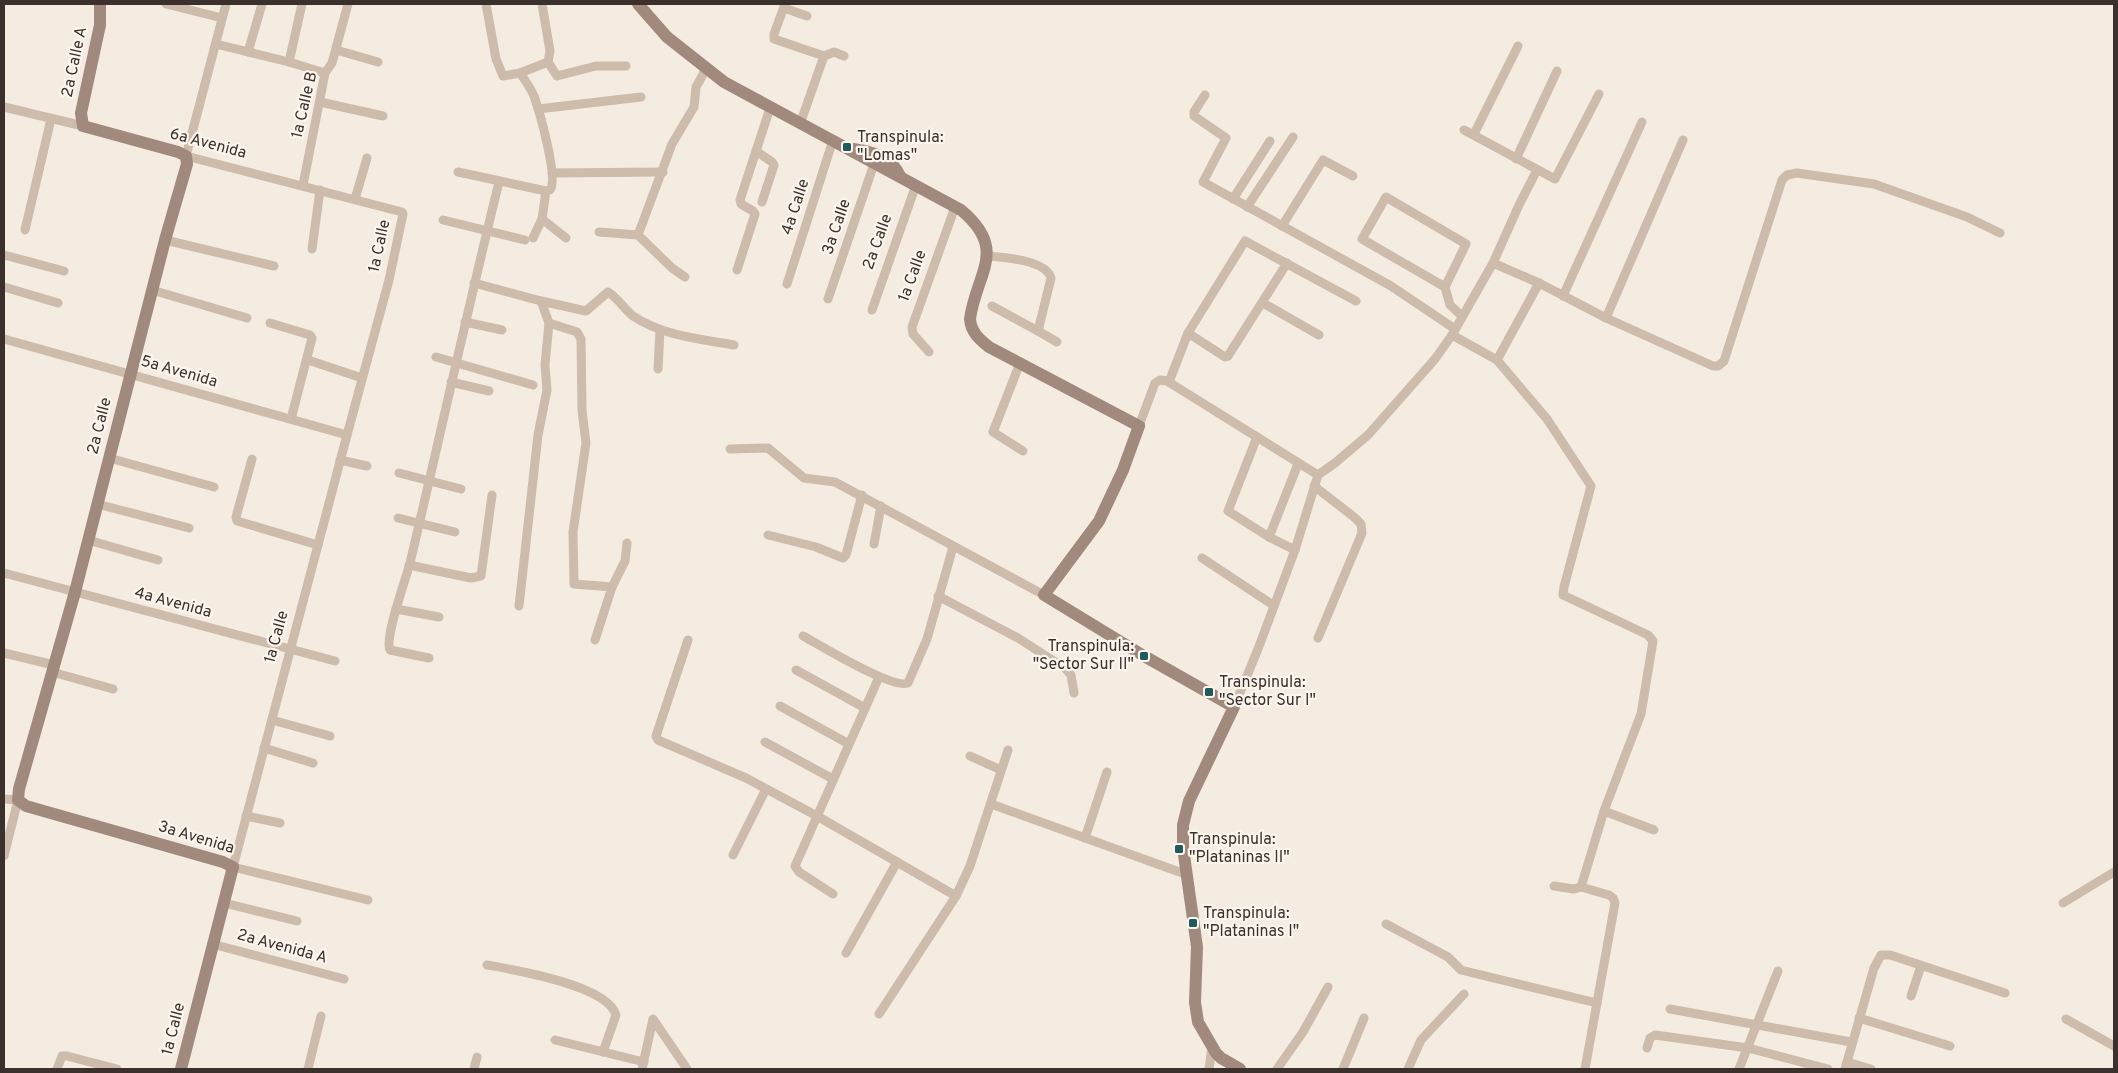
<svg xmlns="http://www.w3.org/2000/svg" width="2118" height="1073" font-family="Overpass,sans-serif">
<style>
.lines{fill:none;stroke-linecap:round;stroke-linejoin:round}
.street{stroke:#cdbbac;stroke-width:9}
.secondary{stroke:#a18a7d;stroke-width:12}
.poi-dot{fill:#1f5a5e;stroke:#fbf5ee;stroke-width:2}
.labels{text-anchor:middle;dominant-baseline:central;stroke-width:4.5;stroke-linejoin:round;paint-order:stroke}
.street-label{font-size:16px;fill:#3b302b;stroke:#fbf5ee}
.poi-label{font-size:16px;fill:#3b302b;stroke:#fbf5ee;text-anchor:start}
</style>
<rect width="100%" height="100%" fill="#f4ebe1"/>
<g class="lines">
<g class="street">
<path d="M166,4L222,18"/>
<path d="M226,4L186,156L402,212L403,214L389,280L347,435L233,867L368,900"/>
<path d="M486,4L496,59L503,76L520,73L548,62"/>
<path d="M542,4L550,51L548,62L557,76L596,66H626"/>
<path d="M785,4L774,34V39L824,56L800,124"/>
<path d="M784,8L807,16"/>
<path d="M216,44L289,62L325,73"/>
<path d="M336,50L378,62"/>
<path d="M248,52L262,4"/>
<path d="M824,56L834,52L844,56"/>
<path d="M289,62L302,4"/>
<path d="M520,73C525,80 530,87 534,96C539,110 559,179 550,190L546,191L542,219L533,238"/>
<path d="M1205,95L1194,112V116L1226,138L1203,182L1391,286L1455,329"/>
<path d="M320,102L383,116"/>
<path d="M4,107L83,126"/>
<path d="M538,109L641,97"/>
<path d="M1464,130L1555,179L1599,94"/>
<path d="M1474,134L1518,46"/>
<path d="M756,151L772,162L774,165L762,202"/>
<path d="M1516,159L1557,71"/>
<path d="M458,172L546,191"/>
<path d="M552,173L663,172"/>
<path d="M303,185L325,73L332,63L348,4"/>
<path d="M355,199L367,158"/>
<path d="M1233,199L1270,141"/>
<path d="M1247,207L1293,137"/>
<path d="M542,219L566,238"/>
<path d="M443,220L525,240"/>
<path d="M1282,226L1323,160L1353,176"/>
<path d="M25,230L51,119"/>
<path d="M599,232L638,235"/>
<path d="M165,240L274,266"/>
<path d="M312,249L320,190"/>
<path d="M4,255L64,271"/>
<path d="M987,256C1002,257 1046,260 1051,278L1038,331L992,306"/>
<path d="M1493,263L1539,283L1606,318L1713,366H1718L1724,361L1782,180L1787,175L1797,173L1874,184L1967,217L2000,233"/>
<path d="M737,270L755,214L753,211L741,204L740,200L770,108"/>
<path d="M685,277L672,268L638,235L672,144L694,107L696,87L706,69"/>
<path d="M474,283L541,301L549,323L545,365L547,390L538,435L519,606"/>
<path d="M787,284L833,140"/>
<path d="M4,287L58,303"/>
<path d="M1445,287L1466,244L1386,197L1362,239L1445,287L1450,305L1462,316"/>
<path d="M152,290L247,318"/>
<path d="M1563,296L1642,122"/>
<path d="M828,299L874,164"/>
<path d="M541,301L586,311L608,292C618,298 624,309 633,316C663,336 700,339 734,345"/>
<path d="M1263,303L1319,335"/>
<path d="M872,310L916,185"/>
<path d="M1606,318L1683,140"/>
<path d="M465,322L502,330"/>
<path d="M270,323L310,335L312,338L291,419"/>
<path d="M549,323L577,332L581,339L582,410L586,443L573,532L574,584L612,587L595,640"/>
<path d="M1038,331L1057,342"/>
<path d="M1188,333L1225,357L1228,356L1287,263"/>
<path d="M1452,335L1497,360L1547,419L1591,486L1564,587L1563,595L1648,635L1653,641L1641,714L1604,811L1581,887"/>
<path d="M4,339L347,435"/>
<path d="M929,352L913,334L912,327L955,207"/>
<path d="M436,357L533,385"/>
<path d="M308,360L362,378"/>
<path d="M1497,360L1539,283"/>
<path d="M1020,363L993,432L1023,451"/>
<path d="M658,369L660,330"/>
<path d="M451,382L489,391"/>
<path d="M1169,382L1188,333L1245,241L1356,301"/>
<path d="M1139,426L1155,383L1160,380L1167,381L1318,475"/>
<path d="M1257,437L1228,511L1269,537L1295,550"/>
<path d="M730,449L768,448L804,478L835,482L1044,595"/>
<path d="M109,458L214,487"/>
<path d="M252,459L236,517L237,521L318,545"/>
<path d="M340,460L367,466"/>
<path d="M399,473L461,489"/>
<path d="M1314,486L1354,517L1361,524L1362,533L1318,638"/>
<path d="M97,504L189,528"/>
<path d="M398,518L455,532"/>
<path d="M768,535L816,547L843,558L846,555L862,495"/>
<path d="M1269,537L1298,464"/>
<path d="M88,540L158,560"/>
<path d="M874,544L881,506"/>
<path d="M1202,558L1273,605"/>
<path d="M409,565L471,578L481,576L492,495"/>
<path d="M4,573L335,661"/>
<path d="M612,587L625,561L627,543"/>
<path d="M938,596L1018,638L1066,669L1071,675L1074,693"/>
<path d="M396,609L439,617"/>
<path d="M803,636C820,645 893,690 908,683L927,639L953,547"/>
<path d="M688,640L656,736L658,740L746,778L817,816L956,896L970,866L1008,750"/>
<path d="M4,653L54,665"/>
<path d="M429,658L390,650C384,638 406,579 410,563C440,436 468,308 499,182"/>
<path d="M796,670L865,708"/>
<path d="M52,672L113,689"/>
<path d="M780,706L849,744"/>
<path d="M1234,707L1258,649L1295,550L1318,475L1335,463L1368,435L1435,359L1452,335L1493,263L1519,205L1537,170"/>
<path d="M272,720L330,736"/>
<path d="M765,742L833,779"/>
<path d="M264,748L313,763"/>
<path d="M970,756L1001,770"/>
<path d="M4,799L18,800L4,856"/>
<path d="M991,804L1185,874"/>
<path d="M1604,811L1654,830"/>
<path d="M246,816L280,823"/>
<path d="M1085,838L1107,772"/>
<path d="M733,855L766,789"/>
<path d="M1554,886L1574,889L1581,887L1609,895L1613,898L1615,903L1585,1069"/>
<path d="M833,894L799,872L795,866L879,677"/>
<path d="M224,903L297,921"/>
<path d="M2063,903L2114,872"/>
<path d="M1386,924L1448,957L1461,970L1597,1003"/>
<path d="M212,944L344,979"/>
<path d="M846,953L897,862"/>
<path d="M487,965C515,970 607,985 616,1015L603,1052"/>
<path d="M1911,996L1921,966"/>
<path d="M1670,1009L1851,1042"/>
<path d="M879,1014L956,896"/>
<path d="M1859,1018L1950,1046"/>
<path d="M2066,1019L2114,1046"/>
<path d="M555,1040L644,1062"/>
<path d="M1647,1048L1650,1038L1655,1035L1748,1048L1828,1069"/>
<path d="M1847,1062L1871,1069"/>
<path d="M57,1069L62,1056H67L117,1069"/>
<path d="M308,1069L321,1016"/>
<path d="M474,1069L477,1057"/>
<path d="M642,1069L653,1019L687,1069"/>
<path d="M1209,1069L1212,1047"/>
<path d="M1277,1069L1303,1032L1328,987"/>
<path d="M1343,1069L1364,1018"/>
<path d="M1408,1069L1421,1040L1464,994"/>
<path d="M1739,1069L1778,971"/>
<path d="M1845,1069L1874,968L1881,955H1890L2005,993"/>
</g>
<g class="secondary">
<path d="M100,4V25L81,113L83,126L178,152L186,156L187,164L165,240L75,592L19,789L18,800L26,806L223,862L233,867L181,1069"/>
<path d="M638,4L667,37L724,82L961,210C1009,250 976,273 970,319C971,332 979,339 989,347L1139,426L1123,470L1099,521L1044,595L1144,656L1234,707L1189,801L1183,825V848L1197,947L1195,1002L1198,1022L1216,1053L1221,1058L1240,1069"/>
<path d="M853,149C872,151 892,158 900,176"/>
</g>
</g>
<g class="poi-dot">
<rect x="842" y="142" width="10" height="10" rx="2.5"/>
<rect x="1139" y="651" width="10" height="10" rx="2.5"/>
<rect x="1204" y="687" width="10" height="10" rx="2.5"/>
<rect x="1174" y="844" width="10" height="10" rx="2.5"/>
<rect x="1188" y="918" width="10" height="10" rx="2.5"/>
</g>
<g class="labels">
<g class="street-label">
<text transform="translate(75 62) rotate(-78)">2a Calle A</text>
<text transform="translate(305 105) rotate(-77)">1a Calle B</text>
<text transform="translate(208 144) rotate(15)">6a Avenida</text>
<text transform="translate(796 207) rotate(-72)">4a Calle</text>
<text transform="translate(837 227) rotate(-71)">3a Calle</text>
<text transform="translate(878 242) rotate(-70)">2a Calle</text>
<text transform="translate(380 246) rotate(-78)">1a Calle</text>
<text transform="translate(913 276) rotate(-70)">1a Calle</text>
<text transform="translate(179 372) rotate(16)">5a Avenida</text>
<text transform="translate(100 426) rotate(-76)">2a Calle</text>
<text transform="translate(173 603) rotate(15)">4a Avenida</text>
<text transform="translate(277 637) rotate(-75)">1a Calle</text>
<text transform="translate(196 838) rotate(17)">3a Avenida</text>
<text transform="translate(282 947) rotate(15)">2a Avenida A</text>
<text transform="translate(174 1029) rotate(-76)">1a Calle</text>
</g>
<g class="poi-label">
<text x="857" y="138">Transpinula:<tspan x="857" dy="18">"Lomas"</tspan></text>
<text x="1134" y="647" text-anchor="end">Transpinula:<tspan x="1134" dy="18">"Sector Sur II"</tspan></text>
<text x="1219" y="683">Transpinula:<tspan x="1219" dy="18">"Sector Sur I"</tspan></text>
<text x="1189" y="840">Transpinula:<tspan x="1189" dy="18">"Plataninas II"</tspan></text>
<text x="1203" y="914">Transpinula:<tspan x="1203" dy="18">"Plataninas I"</tspan></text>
</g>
</g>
<rect width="2118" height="1073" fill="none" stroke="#3b302b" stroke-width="10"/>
</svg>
